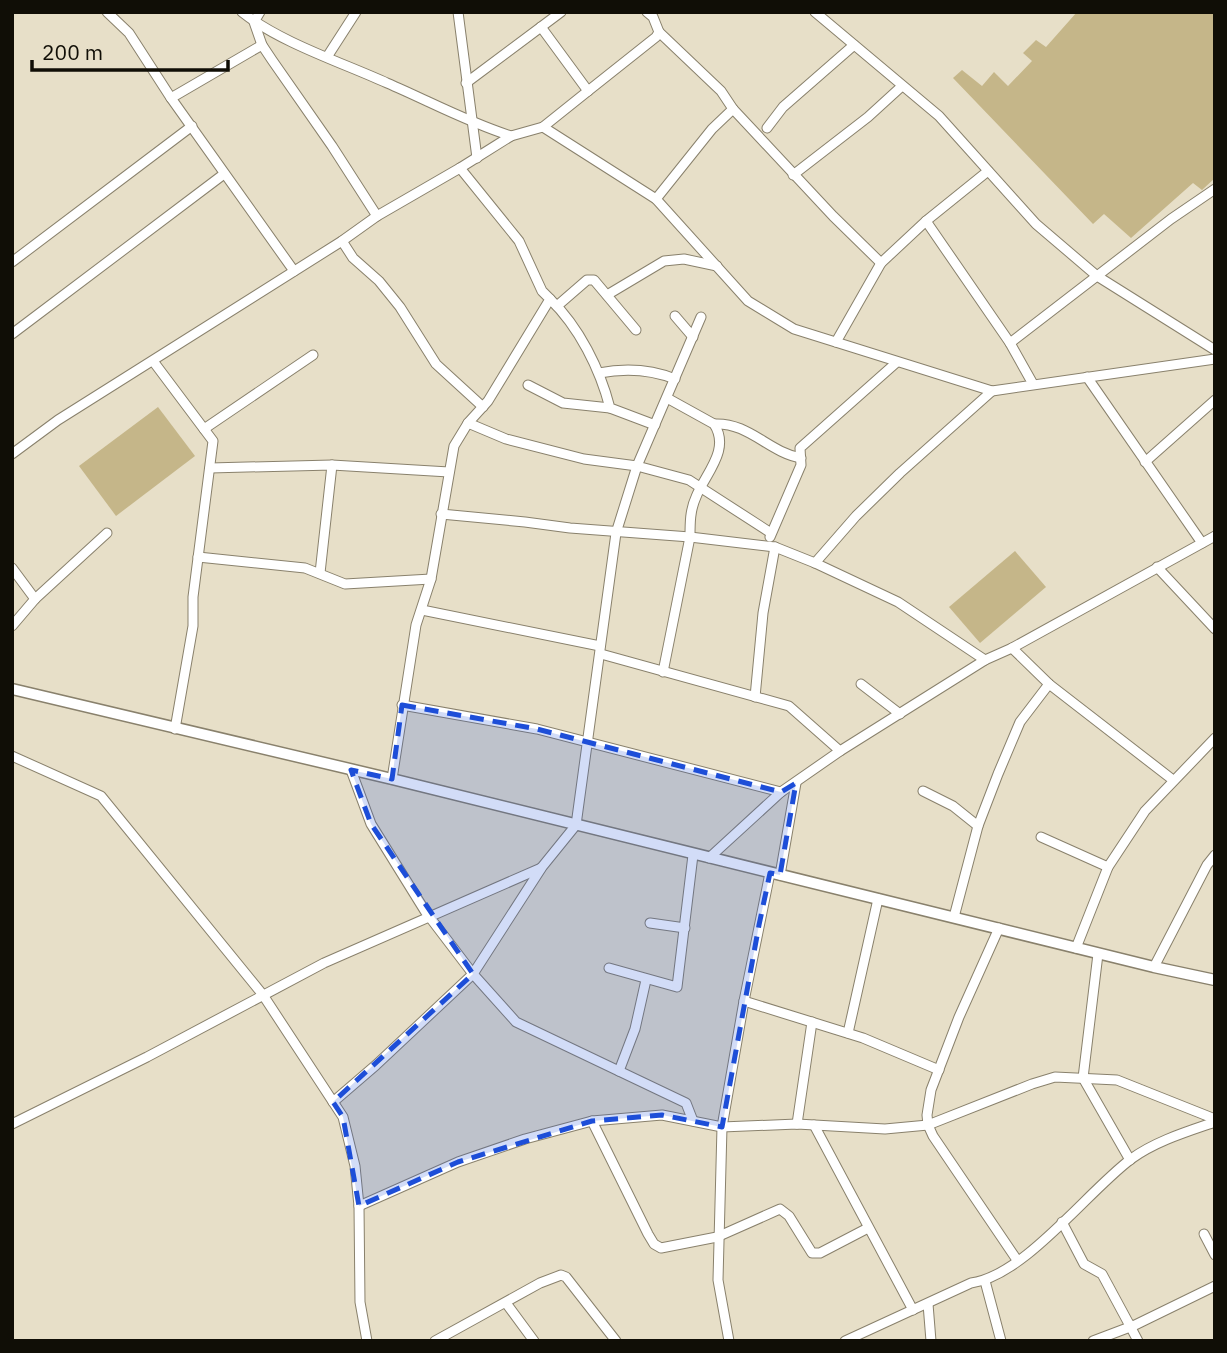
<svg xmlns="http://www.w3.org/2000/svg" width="1227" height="1353" font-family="'IBM Plex Sans',sans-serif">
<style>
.green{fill:#c5b689}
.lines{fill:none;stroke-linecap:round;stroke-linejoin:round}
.minor-casing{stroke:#89816c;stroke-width:11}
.major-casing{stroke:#89816c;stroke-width:13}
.minor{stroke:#fff;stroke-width:9}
.major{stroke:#fff;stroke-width:10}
.marked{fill:#1d4ed8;fill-opacity:0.2;stroke:#1d4ed8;stroke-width:5;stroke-dasharray:14 9;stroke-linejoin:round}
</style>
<rect width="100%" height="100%" fill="#e7dfc8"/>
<g class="green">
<path d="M1077,12H1215V178L1202,190L1193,183L1131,238L1104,214L1093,224L953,78L962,70L982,86L994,72L1008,86L1032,61L1023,53L1036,40L1046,47Z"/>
<path d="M158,407L195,456L116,516L79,466Z"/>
<path d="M1015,551L1046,587L980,643L949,607Z"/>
</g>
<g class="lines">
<g class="minor-casing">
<g id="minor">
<path d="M107,12L129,33L171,98L294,271"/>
<path d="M242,12C279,42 343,63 387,83C429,101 467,122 511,136"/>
<path d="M260,12L254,22L262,45L272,60L332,146L377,216"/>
<path d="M458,12L477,158"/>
<path d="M815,12L939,116L1036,224L1097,276L1215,350"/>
<path d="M541,27L588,91L656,37L659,32L653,17L647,12"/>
<path d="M659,32L721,91L733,109"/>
<path d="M327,57L356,12"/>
<path d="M466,83L561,12"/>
<path d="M171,98L262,45"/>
<path d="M543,127L656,199L748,301L794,329L992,391L1215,359"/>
<path d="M767,128L783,107L854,45"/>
<path d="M793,175L868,117L902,86"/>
<path d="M656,199L712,129L733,109L833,216L881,263"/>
<path d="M926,221L1010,343L1033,384"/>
<path d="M342,241L353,258L379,281L400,307L436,364L483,407"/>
<path d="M12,262L192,126"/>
<path d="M607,295L664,261L684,259L717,266"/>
<path d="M550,299C579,327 600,369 610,408L655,425"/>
<path d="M557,306L587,280H594L636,330"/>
<path d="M675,316L693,337"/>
<path d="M12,334L224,174"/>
<path d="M836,342L881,263L926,221L988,171"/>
<path d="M1010,343L1171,219L1215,189"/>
<path d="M153,361L213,441L193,597V626L175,729"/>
<path d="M599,373C625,368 650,369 675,379"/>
<path d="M1087,377L1202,543"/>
<path d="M528,385L563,403L610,408"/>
<path d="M468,423L506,439L584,459L637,466L689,480L771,533"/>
<path d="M714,424C749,422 768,452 801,458"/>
<path d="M204,429L313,355"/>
<path d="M12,454L58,420L342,241L377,216L460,168L511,136L543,127L588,91"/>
<path d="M1145,462L1215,400"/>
<path d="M210,468L332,465L449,472"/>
<path d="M441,514L525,522L570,528L690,537L775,547L815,563L898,602L985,660"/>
<path d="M770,537L801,465L800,448L897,362"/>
<path d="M198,557L305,568L345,584L431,579"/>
<path d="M815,563L856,516L900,473L992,391"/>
<path d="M1157,567L1215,629"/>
<path d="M12,568L35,599"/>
<path d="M320,573L332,465"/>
<path d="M422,610L600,646"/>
<path d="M12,626L35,599L107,533"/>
<path d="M1012,648L1049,684L1173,780"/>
<path d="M601,654L789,706L840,751"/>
<path d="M663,672L690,537C690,523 690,510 696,497C705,474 731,450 714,424L667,398"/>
<path d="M861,684L900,714"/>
<path d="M755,697L763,613L775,547"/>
<path d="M402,705L537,729L781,792"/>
<path d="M12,756L101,796L263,995L343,1117L355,1166L359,1206L360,1302L367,1341"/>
<path d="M351,770L371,824L425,911L473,974L516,1022L686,1103L693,1121"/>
<path d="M392,779L416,625L431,579L454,446L468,423L488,401L550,299L542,291L519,241L460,168"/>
<path d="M923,791L953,806L978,826"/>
<path d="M1041,837L1108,867"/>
<path d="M709,858L781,792L840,751L985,660L1012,648L1215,536"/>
<path d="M780,875L796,783"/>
<path d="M954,917L978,826L998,774L1020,722L1049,684"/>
<path d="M650,923L685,928"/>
<path d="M999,928L959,1017L931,1090L927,1115L928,1125L933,1136L1017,1260"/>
<path d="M1076,948L1108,867L1145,811L1215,738"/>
<path d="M1098,954L1083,1078L1130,1160"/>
<path d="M1154,967L1207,865L1215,855"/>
<path d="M609,968L677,987L693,855"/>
<path d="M744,1001L863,1038L939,1070"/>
<path d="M848,1033L878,899"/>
<path d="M619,1071L635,1029L646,980"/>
<path d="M333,1102L376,1065L473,974L542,867L576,825L616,533L637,466L701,317"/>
<path d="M592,1121L648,1234L654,1244L661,1248L717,1237L780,1209L789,1216L812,1253H820L868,1228"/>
<path d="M12,1124L147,1057L324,963L541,868"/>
<path d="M797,1124L812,1022"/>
<path d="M814,1125L913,1310"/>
<path d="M359,1206L458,1162L525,1139L592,1121L662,1115L722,1127L797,1124L885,1129L928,1125L1032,1084L1055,1077L1117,1080L1215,1119"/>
<path d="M1062,1222L1084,1264L1102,1274L1129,1324L1133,1326L1215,1286"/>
<path d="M1204,1234L1215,1255"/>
<path d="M985,1281L1001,1341"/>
<path d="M506,1303L534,1341"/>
<path d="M928,1304L931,1341"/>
<path d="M1129,1324L1138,1341"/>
<path d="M435,1341L540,1283L561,1275L566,1277L616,1341"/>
<path d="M729,1341L718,1280L722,1127L744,1001L770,873"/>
<path d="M845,1341L971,1283C1024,1276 1087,1192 1131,1159C1156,1141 1186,1132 1215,1122"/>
<path d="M1093,1341L1130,1327"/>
</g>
</g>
<g class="major-casing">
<path id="major" d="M12,689L392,779L1154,967L1215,980"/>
</g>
<use href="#minor" class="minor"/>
<use href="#major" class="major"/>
</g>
<path class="marked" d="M402,705L537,729L781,792L796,783L780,875L770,873L759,925L722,1127L662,1115L592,1121L458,1162L359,1206L343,1117L333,1102L473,974L371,824L351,770L392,779Z"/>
<rect width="1227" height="1353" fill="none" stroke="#100e06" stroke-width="28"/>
<path d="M32 60v10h196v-10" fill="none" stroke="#100e06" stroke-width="3.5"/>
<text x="42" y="60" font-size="21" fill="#100e06" stroke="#e7dfc8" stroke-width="5" paint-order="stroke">200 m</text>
</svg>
